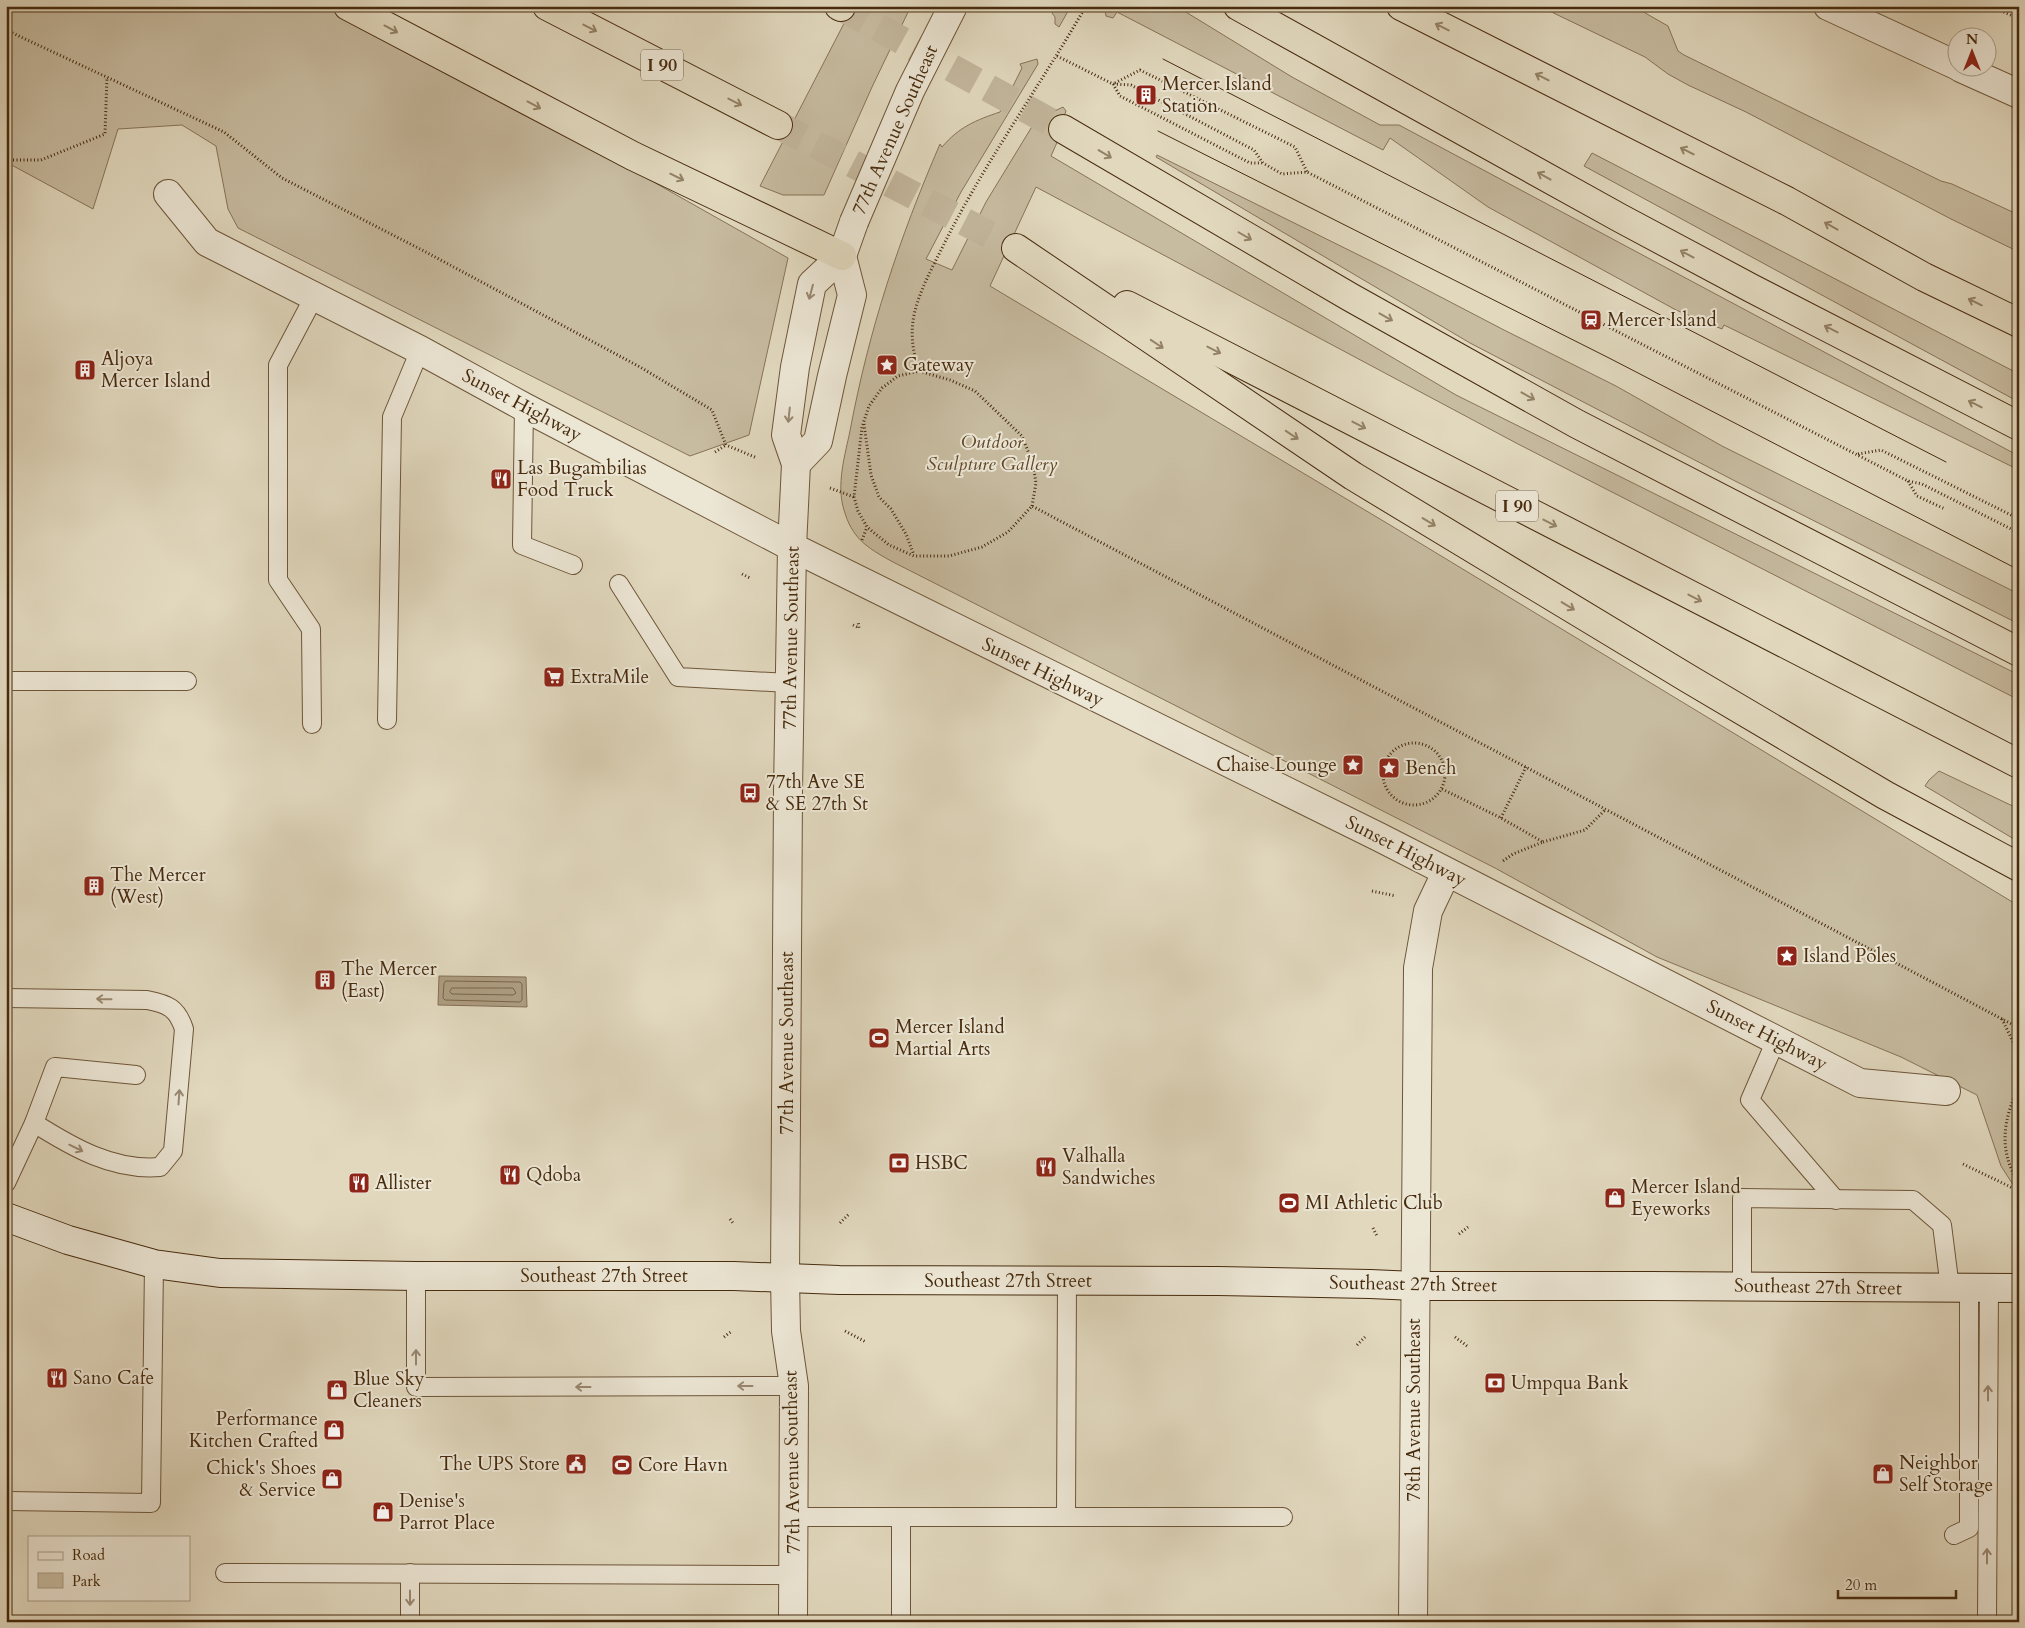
<svg xmlns="http://www.w3.org/2000/svg" width="2025" height="1628" font-family="Cardo,serif">
<style>
.green{fill:#c7bba0;stroke:#877356}
.water{fill:#ad9d82;stroke:#846f53}
.lines{fill:none;stroke-linecap:round;stroke-linejoin:round}
.shore{stroke:#7a6448;stroke-width:1}
.motorway-tunnel{stroke:#c2b59b;stroke-width:28;stroke-dasharray:28 14;stroke-linecap:butt}
.service-casing{stroke:#6e5639;stroke-width:20}
.minor-casing{stroke:#6e5639;stroke-width:30}
.tertiary-casing{stroke:#6e5639;stroke-width:30}
.secondary-casing{stroke:#472b0d;stroke-width:30}
.motorway-casing{stroke:#472b0d;stroke-width:30}
.path{stroke:#472b0d;stroke-width:3;stroke-dasharray:1 2.5;stroke-linecap:butt}
.service{stroke:#ece6d5;stroke-width:18}
.minor{stroke:#ece6d5;stroke-width:28}
.tertiary{stroke:#ece6d5;stroke-width:28}
.secondary{stroke:#ece6d5;stroke-width:28}
.motorway{stroke:#e1d8be;stroke-width:28}
.tram{stroke:#472b0d;stroke-width:1}
.tertiary-bridge-casing{stroke:#6e5639;stroke-width:30;stroke-linecap:butt}
.tertiary-bridge{stroke:#ece6d5;stroke-width:28}
.oneway{stroke:#948266}
.oneway2{stroke:#9a8871}
.labels{text-anchor:middle;dominant-baseline:central;stroke-width:4;stroke-linejoin:round;paint-order:stroke}
.shield{fill:#ece6d5;stroke:#786349;stroke-width:1}
.shield-label{font-size:18px;font-weight:bold;fill:#472b0d}
.poi-label{font-size:19px;fill:#472b0d;stroke:#ece6d5;text-anchor:start}
.street-label{font-size:19px;fill:#472b0d;stroke:#ece6d5}
.park-label{font-size:19px;font-style:italic;fill:#61482a;stroke:#ece6d5}
</style>
<rect width="100%" height="100%" fill="#e1d8be"/>
<filter id="stains"><feTurbulence type="fractalNoise" baseFrequency=".004" numOctaves="4"/><feColorMatrix values="0 0 0 0 .2 0 0 0 0 .09 0 0 0 0 .02 0 0 0 .5 -.17"/></filter>
<radialGradient id="worn" r=".72"><stop offset=".6" stop-color="#630" stop-opacity="0"/><stop offset="1" stop-color="#630" stop-opacity=".3"/></radialGradient>
<g class="green">
<path d="M6,6H342L788,258L749,435L690,456L238,228L228,209L216,146L182,125L118,129L93,209L6,162Z"/>
<path d="M853,6H911L872,87L824,195H783L760,186Z"/>
<path d="M1056,6H1071L1059,27L1055,24V17L1052,13Z"/>
<path d="M1104,6H1176L1292,77L1380,125H1399L2019,456V470L1724,325L1722,329L1676,310L1488,207L1390,138L1383,150L1117,12L1113,18L1106,16Z"/>
<path d="M1539,6H1633L1668,26L1678,51L1684,55L1941,181L1952,184L2019,215V252L1951,219L1746,112L1688,85L1668,74L1645,57Z"/>
<path d="M1037,59L1038,64L961,192L926,259L952,270L986,202L1036,120L1063,107L1066,111L1061,125L1063,129L1051,156L1456,395L2019,675V700L1518,444L1036,187L990,286L1390,525L2019,906V1194L2001,1166L1977,1095L1901,1057L1657,957L1495,868L891,561C866,547 852,538 844,510C836,485 845,455 850,431C869,329 899,239 940,144L942,147C959,127 976,120 1000,112L1022,68L1020,64Z"/>
<path d="M1592,153L2019,374V402L1584,166Z"/>
<path d="M1157,155L1387,269L1504,330L1616,386L1722,446L2019,594V624L1735,481L1470,343L1156,157Z"/>
<path d="M1939,771L2019,809V842L1925,786L1929,780Z"/>
</g>
<path class="water" d="M439,976L526,977L527,1007L438,1005Z"/>
<g class="lines">
<g class="shore">
<path d="M446,981L520,982L522,984V1000L520,1002L445,1000L443,998L444,984Z"/>
<path d="M452,988H513L516,993L513,995L452,994L450,992Z"/>
</g>
<g class="motorway-tunnel">
<path d="M841,7L1063,129"/>
<path d="M778,125L994,237"/>
</g>
<g class="service-casing">
<g id="service">
<path d="M524,407L522,545L573,565"/>
<path d="M619,584L678,677L789,683"/>
<path d="M6,681H187"/>
<path d="M387,720L392,417L420,350"/>
<path d="M312,724L311,629L278,580V365L314,297"/>
<path d="M6,998L147,1000C168,1004 177,1008 184,1029L173,1151L160,1167C113,1171 72,1147 34,1123"/>
<path d="M1776,1040L1750,1100L1836,1200"/>
<path d="M6,1183L34,1123L55,1067L136,1075"/>
<path d="M416,1276V1387L794,1386"/>
<path d="M1742,1286V1198L1913,1200L1942,1225L1950,1288"/>
<path d="M6,1501L151,1503L154,1264"/>
<path d="M794,1517H1283"/>
<path d="M901,1517V1622"/>
<path d="M1066,1517L1067,1281"/>
<path d="M1954,1535L1969,1528V1288"/>
<path d="M225,1573L793,1575"/>
<path d="M410,1622V1573"/>
<path d="M1987,1622L1989,1288"/>
</g>
</g>
<g class="minor-casing">
<path id="minor" d="M168,194L207,242L420,350L524,407L792,547L1379,837L1860,1083L1946,1091"/>
</g>
<g class="tertiary-casing">
<g id="tertiary">
<path d="M1828,6L1958,66"/>
<path d="M1961,68L2019,94"/>
<path d="M796,464L818,441L832,376L852,295L842,256"/>
<path d="M793,1622L794,1386L786,1331L785,1278L788,792L792,547L796,464L786,435L795,367L812,284L842,256L854,222"/>
<path d="M1413,1622L1418,968L1428,911L1446,873"/>
</g>
</g>
<g class="secondary-casing">
<path id="secondary" d="M6,1217L68,1240L154,1264L220,1273L416,1276H734L839,1280L1218,1281L1370,1284L1415,1286H1650L2019,1288"/>
</g>
<g class="motorway-casing">
<g id="motorway">
<path d="M348,6L633,156L842,256"/>
<path d="M547,6L778,125"/>
<path d="M839,6L841,7"/>
<path d="M1238,6L1620,218L1751,288L2019,426"/>
<path d="M1401,6L1787,201L1924,277L2019,323"/>
<path d="M1063,129L1350,297L1577,424L2019,652"/>
<path d="M1016,248L1353,476L1689,679L1885,795L2019,867"/>
<path d="M1127,305L2019,764"/>
</g>
</g>
<g class="path">
<path d="M1991,6L2019,19"/>
<path d="M6,30L224,132L282,178L422,250L640,367L712,410L726,445L757,458"/>
<path d="M1057,56L1113,84L1131,85L1145,93L1254,150L1263,163L1282,174L1307,172L1908,481L1922,484L2019,533"/>
<path d="M1115,83L1140,70L1295,147L1307,172"/>
<path d="M1113,84L1120,96L1250,163H1262"/>
<path d="M6,160H41L105,134L107,77"/>
<path d="M919,371C913,352 910,335 914,315C920,288 935,263 947,238C988,158 1041,84 1086,6"/>
<path d="M864,424L871,475L879,497L891,509L906,534L914,555"/>
<path d="M715,452L726,445"/>
<path d="M1858,454L1881,450L2019,519"/>
<path d="M1908,481L1917,496L1945,509"/>
<path d="M830,488L854,497"/>
<path d="M1032,506L1036,483L1033,464L1022,436L975,391L950,380L919,371L898,376L882,388L869,406L862,427L854,497L858,511L867,527L889,545L914,556H949L982,547L1008,532L1032,506L2019,1028"/>
<path d="M862,540L867,527"/>
<path d="M742,574L750,578"/>
<path d="M853,625L859,628L858,621"/>
<circle cx="1414" cy="774" r="31"/>
<path d="M1442,789L1501,818L1543,842L1513,854L1503,861"/>
<path d="M1501,818L1526,767"/>
<path d="M1543,842L1585,830L1606,809"/>
<path d="M1372,891L1396,896"/>
<path d="M2002,1019L2019,1054"/>
<path d="M2019,1086C2003,1120 1998,1150 2019,1184"/>
<path d="M1963,1164L2019,1191"/>
<path d="M730,1219L733,1223"/>
<path d="M840,1223L849,1214"/>
<path d="M1373,1228L1377,1236"/>
<path d="M1459,1234L1468,1227"/>
<path d="M845,1331L866,1342"/>
<path d="M724,1337L732,1331"/>
<path d="M1455,1337L1467,1346"/>
<path d="M1357,1345L1365,1337"/>
</g>
<use href="#service" class="service"/>
<use href="#minor" class="minor"/>
<use href="#tertiary" class="tertiary"/>
<use href="#secondary" class="secondary"/>
<use href="#motorway" class="motorway"/>
<g class="tram">
<path d="M1163,59L1946,462"/>
<path d="M1158,131L1611,359L2019,570"/>
</g>
<g class="tertiary-bridge-casing">
<path id="tertiary-bridge" d="M854,222L910,91L953,6"/>
</g>
<use href="#tertiary-bridge" class="tertiary-bridge"/>
</g>
<defs><path id="oneway-shaft" d="M-6 0H5M1.5-3L5.5 0L1.5 3" fill="none" stroke-width="1.6" stroke-linecap="round" stroke-linejoin="round" transform="scale(1.25)"/></defs>
<g class="oneway">
<use href="#oneway-shaft" transform="translate(1442 27) rotate(-153)"/>
<use href="#oneway-shaft" transform="translate(590 28) rotate(27)"/>
<use href="#oneway-shaft" transform="translate(391 29) rotate(28)"/>
<use href="#oneway-shaft" transform="translate(1542 77) rotate(-153)"/>
<use href="#oneway-shaft" transform="translate(735 102) rotate(27)"/>
<use href="#oneway-shaft" transform="translate(534 105) rotate(28)"/>
<use href="#oneway-shaft" transform="translate(1687 151) rotate(-153)"/>
<use href="#oneway-shaft" transform="translate(1105 154) rotate(31)"/>
<use href="#oneway-shaft" transform="translate(1544 176) rotate(-151)"/>
<use href="#oneway-shaft" transform="translate(677 177) rotate(26)"/>
<use href="#oneway-shaft" transform="translate(1831 226) rotate(-151)"/>
<use href="#oneway-shaft" transform="translate(1245 236) rotate(30)"/>
<use href="#oneway-shaft" transform="translate(1687 254) rotate(-152)"/>
<use href="#oneway-shaft" transform="translate(1975 302) rotate(-154)"/>
<use href="#oneway-shaft" transform="translate(1386 317) rotate(29)"/>
<use href="#oneway-shaft" transform="translate(1831 329) rotate(-153)"/>
<use href="#oneway-shaft" transform="translate(1157 344) rotate(34)"/>
<use href="#oneway-shaft" transform="translate(1214 350) rotate(27)"/>
<use href="#oneway-shaft" transform="translate(1528 396) rotate(29)"/>
<use href="#oneway-shaft" transform="translate(1975 404) rotate(-153)"/>
<use href="#oneway-shaft" transform="translate(1359 425) rotate(27)"/>
<use href="#oneway-shaft" transform="translate(1292 435) rotate(34)"/>
<use href="#oneway-shaft" transform="translate(1429 522) rotate(31)"/>
<use href="#oneway-shaft" transform="translate(1550 523) rotate(27)"/>
<use href="#oneway-shaft" transform="translate(1695 598) rotate(27)"/>
<use href="#oneway-shaft" transform="translate(1568 606) rotate(31)"/>
</g>
<g class="oneway2">
<use href="#oneway-shaft" transform="translate(811 292) rotate(105)"/>
<use href="#oneway-shaft" transform="translate(789 415) rotate(96)"/>
<use href="#oneway-shaft" transform="translate(104 999) rotate(-179)"/>
<use href="#oneway-shaft" transform="translate(179 1097) rotate(-86)"/>
<use href="#oneway-shaft" transform="translate(76 1148) rotate(26)"/>
<use href="#oneway-shaft" transform="translate(416 1357) rotate(-90)"/>
<use href="#oneway-shaft" transform="translate(745 1386) rotate(180)"/>
<use href="#oneway-shaft" transform="translate(583 1387) rotate(180)"/>
<use href="#oneway-shaft" transform="translate(1988 1393) rotate(-90)"/>
<use href="#oneway-shaft" transform="translate(1987 1556) rotate(-90)"/>
<use href="#oneway-shaft" transform="translate(410 1598) rotate(90)"/>
</g>
<defs>
<g id="building-square" transform="scale(1.125)"><rect x="-9" y="-9" width="18" height="18" rx="4" fill="#8f2418" stroke="#ece6d5"/><path d="M-4-6H4V6H1V3H-1V6H-4ZM-2.5-4.3h1.7v1.8h-1.7ZM.8-4.3h1.7v1.8H.8ZM-2.5-1h1.7V.8h-1.7ZM.8-1h1.7V.8H.8Z" fill="#fff"/></g>
<g id="station-square" transform="scale(1.125)"><rect x="-9" y="-9" width="18" height="18" rx="4" fill="#8f2418" stroke="#ece6d5"/><path d="M-3-6H3Q5-6 5-4V2Q5 4 3 4L4.5 6H3L1.5 4h-3L-3 6H-4.5L-3 4Q-5 4-5 2V-4Q-5-6-3-6ZM-3.5-4v3h7v-3ZM-3.5 1v1.5H-2V1ZM2 1v1.5H3.5V1Z" fill="#fff"/></g>
<g id="sight-square" transform="scale(1.125)"><rect x="-9" y="-9" width="18" height="18" rx="4" fill="#8f2418" stroke="#ece6d5"/><path d="M0-6L1.8-2.2L6-1.7L2.9 1.2L3.7 5.4L0 3.3L-3.7 5.4L-2.9 1.2L-6-1.7L-1.8-2.2Z" fill="#fff"/></g>
<g id="restaurant-square" transform="scale(1.125)"><rect x="-9" y="-9" width="18" height="18" rx="4" fill="#8f2418" stroke="#ece6d5"/><path d="M-5-6h1v4h1v-4h1v4h1v-4h1v5L-1.5 .5V6h-2V.5L-5-1ZM5-6V6H3V1.5H1.5Q1.5-4 5-6Z" fill="#fff"/></g>
<g id="supermarket-square" transform="scale(1.125)"><rect x="-9" y="-9" width="18" height="18" rx="4" fill="#8f2418" stroke="#ece6d5"/><path d="M-6-5.5h2.5l.6 2H6L4.5 2H-2.5L-4.4-4H-6ZM-1.5 3.2a1.3 1.3 0 1 0 .1 0ZM3 3.2a1.3 1.3 0 1 0 .1 0Z" fill="#fff"/></g>
<g id="bus-square" transform="scale(1.125)"><rect x="-9" y="-9" width="18" height="18" rx="4" fill="#8f2418" stroke="#ece6d5"/><path d="M-5-6H5V4H4V6H2V4H-2V6H-4V4H-5ZM-3.5-4V0h7V-4ZM-3.5 1.2v1.5H-2V1.2ZM2 1.2v1.5H3.5V1.2Z" fill="#fff"/></g>
<g id="stadium-square" transform="scale(1.125)"><rect x="-9" y="-9" width="18" height="18" rx="4" fill="#8f2418" stroke="#ece6d5"/><path d="M0-5a6.5 5 0 1 0 0 10a6.5 5 0 1 0 0-10ZM-3.5-1.8h7v3.6h-7Z" fill="#fff"/></g>
<g id="bank-square" transform="scale(1.125)"><rect x="-9" y="-9" width="18" height="18" rx="4" fill="#8f2418" stroke="#ece6d5"/><path d="M-6-4H6V4H-6ZM0-2.3a2.3 2.3 0 1 0 0 4.6a2.3 2.3 0 1 0 0-4.6Z" fill="#fff"/></g>
<g id="shop-square" transform="scale(1.125)"><rect x="-9" y="-9" width="18" height="18" rx="4" fill="#8f2418" stroke="#ece6d5"/><path d="M-5-2.5h2.3a2.7 3.5 0 0 1 5.4 0H5L5.5 6h-11ZM-1.5-2.5h3a1.5 2.3 0 0 0-3 0Z" fill="#fff"/></g>
<g id="civic-square" transform="scale(1.125)"><rect x="-9" y="-9" width="18" height="18" rx="4" fill="#8f2418" stroke="#ece6d5"/><path d="M-.6-6.5H3V-4.5H.6V-3L4-1V1h2V6H-6V1h2V-1L-.6-3ZM-1.2 2.5V6h2.4V2.5Z" fill="#fff"/></g>
</defs>
<g fill-rule="evenodd">
<use href="#building-square" x="1146" y="95"/>
<use href="#station-square" x="1591" y="320"/>
<use href="#sight-square" x="887" y="365"/>
<use href="#building-square" x="85" y="370"/>
<use href="#restaurant-square" x="501" y="479"/>
<use href="#supermarket-square" x="554" y="677"/>
<use href="#sight-square" x="1353" y="765"/>
<use href="#sight-square" x="1389" y="768"/>
<use href="#bus-square" x="750" y="793"/>
<use href="#building-square" x="94" y="886"/>
<use href="#sight-square" x="1787" y="956"/>
<use href="#building-square" x="325" y="980"/>
<use href="#stadium-square" x="879" y="1038"/>
<use href="#bank-square" x="899" y="1163"/>
<use href="#restaurant-square" x="1046" y="1167"/>
<use href="#restaurant-square" x="510" y="1175"/>
<use href="#restaurant-square" x="359" y="1183"/>
<use href="#shop-square" x="1615" y="1198"/>
<use href="#stadium-square" x="1289" y="1203"/>
<use href="#restaurant-square" x="57" y="1378"/>
<use href="#bank-square" x="1495" y="1383"/>
<use href="#shop-square" x="337" y="1390"/>
<use href="#shop-square" x="334" y="1430"/>
<use href="#civic-square" x="576" y="1464"/>
<use href="#stadium-square" x="622" y="1465"/>
<use href="#shop-square" x="1883" y="1474"/>
<use href="#shop-square" x="332" y="1479"/>
<use href="#shop-square" x="383" y="1512"/>
</g>
<g class="labels">
<g class="shield">
<rect x="641" y="49.5" width="42" height="31" rx="4"/>
<rect x="1496" y="490.5" width="42" height="31" rx="4"/>
</g>
<g class="shield-label">
<text x="662" y="65">I 90</text>
<text x="1517" y="506">I 90</text>
</g>
<g class="poi-label">
<text x="1162" y="84">Mercer Island<tspan x="1162" dy="22">Station</tspan></text>
<text x="1607" y="320">Mercer Island</text>
<text x="101" y="359">Aljoya<tspan x="101" dy="22">Mercer Island</tspan></text>
<text x="903" y="365">Gateway</text>
<text x="517" y="468">Las Bugambilias<tspan x="517" dy="22">Food Truck</tspan></text>
<text x="570" y="677">ExtraMile</text>
<text x="1337" y="765" text-anchor="end">Chaise Lounge</text>
<text x="1405" y="768">Bench</text>
<text x="766" y="782">77th Ave SE<tspan x="766" dy="22">&amp; SE 27th St</tspan></text>
<text x="110" y="875">The Mercer<tspan x="110" dy="22">(West)</tspan></text>
<text x="1803" y="956">Island Poles</text>
<text x="341" y="969">The Mercer<tspan x="341" dy="22">(East)</tspan></text>
<text x="895" y="1027">Mercer Island<tspan x="895" dy="22">Martial Arts</tspan></text>
<text x="1062" y="1156">Valhalla<tspan x="1062" dy="22">Sandwiches</tspan></text>
<text x="915" y="1163">HSBC</text>
<text x="526" y="1175">Qdoba</text>
<text x="375" y="1183">Allister</text>
<text x="1631" y="1187">Mercer Island<tspan x="1631" dy="22">Eyeworks</tspan></text>
<text x="1305" y="1203">MI Athletic Club</text>
<text x="73" y="1378">Sano Cafe</text>
<text x="353" y="1379">Blue Sky<tspan x="353" dy="22">Cleaners</tspan></text>
<text x="1511" y="1383">Umpqua Bank</text>
<text x="318" y="1419" text-anchor="end">Performance<tspan x="318" dy="22">Kitchen Crafted</tspan></text>
<text x="1899" y="1463">Neighbor<tspan x="1899" dy="22">Self Storage</tspan></text>
<text x="560" y="1464" text-anchor="end">The UPS Store</text>
<text x="638" y="1465">Core Havn</text>
<text x="316" y="1468" text-anchor="end">Chick's Shoes<tspan x="316" dy="22">&amp; Service</tspan></text>
<text x="399" y="1501">Denise's<tspan x="399" dy="22">Parrot Place</tspan></text>
</g>
<g class="street-label">
<text transform="translate(895 130) rotate(-66)">77th Avenue Southeast</text>
<text transform="translate(522 405) rotate(28)">Sunset Highway</text>
<text transform="translate(791 638) rotate(-89)">77th Avenue Southeast</text>
<text transform="translate(1043 672) rotate(26)">Sunset Highway</text>
<text transform="translate(1406 851) rotate(27)">Sunset Highway</text>
<text transform="translate(1767 1035) rotate(27)">Sunset Highway</text>
<text transform="translate(787 1043) rotate(-90)">77th Avenue Southeast</text>
<text x="604" y="1276">Southeast 27th Street</text>
<text x="1008" y="1281">Southeast 27th Street</text>
<text transform="translate(1413 1284) rotate(1)">Southeast 27th Street</text>
<text transform="translate(1818 1287) rotate(1)">Southeast 27th Street</text>
<text transform="translate(1414 1410) rotate(-90)">78th Avenue Southeast</text>
<text transform="translate(792 1462) rotate(-91)">77th Avenue Southeast</text>
</g>
<g class="park-label">
<text x="992" y="442">Outdoor<tspan x="992" dy="22">Sculpture Gallery</tspan></text>
</g>
</g>
<rect width="2025" height="1628" fill="none" stroke="#e1d8be" stroke-width="25"/>
<rect x="8" y="8" width="2010" height="1613" fill="none" stroke="#472b0d" stroke-width="2.5"/>
<rect x="12" y="12" width="2000" height="1603" fill="none" stroke="#472b0d"/>
<rect x="28" y="1536" width="162" height="65" fill="#ece6d5" stroke="#aa9b85"/>
<rect x="38" y="1552" width="25" height="8" fill="#ece6d5" stroke="#aa9b85"/>
<text x="72" y="1560" font-size="15" fill="#472b0d">Road</text>
<rect x="38" y="1573" width="25" height="15" fill="#c7bba0" stroke="#aa9b85"/>
<text x="72" y="1586" font-size="15" fill="#472b0d">Park</text>
<g transform="translate(1972 52)"><circle r="24" fill="#ece6d5" stroke="#aa9b85"/>
<path d="M0-4L9 19L0 12L-9 19Z" fill="#8f2418"/>
<text y="-8" font-size="14" font-weight="bold" text-anchor="middle" fill="#472b0d">N</text>
</g>
<path d="M1838 1590v8h118v-8" fill="none" stroke="#472b0d" stroke-width="2.5"/>
<text x="1845" y="1590" font-size="15" fill="#472b0d" stroke="#ece6d5" stroke-width="4" paint-order="stroke">20 m</text>
<rect width="100%" height="100%" filter="url(#stains)"/>
<rect width="100%" height="100%" fill="url(#worn)"/>
</svg>
